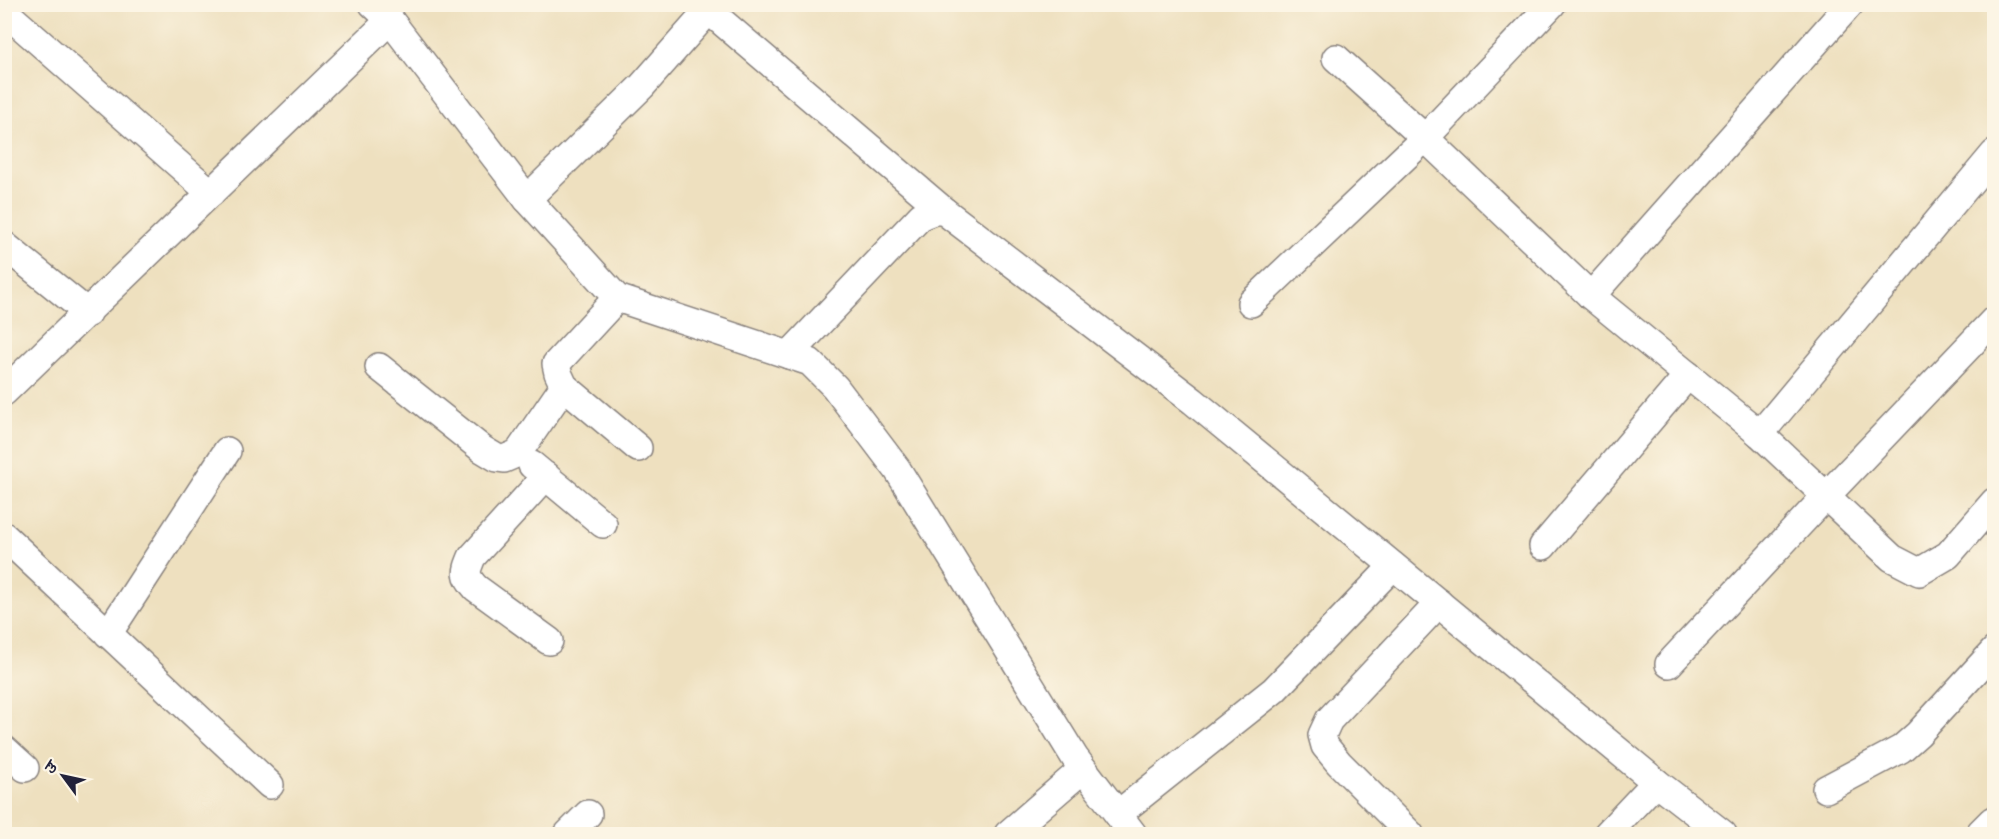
<svg xmlns="http://www.w3.org/2000/svg" width="1999" height="839" font-family="Kalam,'Playpen Sans Deva',sans-serif">
<style>
.lines{fill:none;stroke-linecap:round;stroke-linejoin:round}
.street-casing{stroke:#88817d;stroke-width:30}
.secondary-casing{stroke:#88817d;stroke-width:36}
.street{stroke:#fff;stroke-width:27}
.secondary{stroke:#fff;stroke-width:33}
</style>
<rect width="100%" height="100%" fill="#fcf5e5"/>
<filter id="ink" filterUnits="userSpaceOnUse"><feTurbulence type="fractalNoise" baseFrequency=".0167" numOctaves="2"/><feDisplacementMap in="SourceGraphic" scale="12" xChannelSelector="R" yChannelSelector="G"/><feConvolveMatrix kernelMatrix="1 2 1 2 8 2 1 2 1" color-interpolation-filters="sRGB"/></filter>
<filter id="wash" filterUnits="userSpaceOnUse"><feTurbulence type="fractalNoise" baseFrequency=".008" numOctaves="4" result="noise"/><feDisplacementMap in="SourceGraphic" scale="24" xChannelSelector="R" yChannelSelector="G"/><feGaussianBlur stdDeviation="1.35" result="paint"/><feColorMatrix in="noise" values="0 0 0 0 0 0 0 0 0 0 0 0 0 0 0 0 0 1.4 0 .05"/><feComposite in="paint" operator="in"/></filter>
<g filter="url(#wash)">
<rect width="100%" height="100%" fill="#eee0bf"/>
</g>
<g filter="url(#ink)">
<g class="lines">
<g class="street-casing">
<g id="street">
<path d="M373,4L390,20L527,199L617,298L810,362L835,387L897,469L1075,758L1133,834"/>
<path d="M701,4L944,211"/>
<path d="M4,11L211,193"/>
<path d="M1336,58L1425,138L1591,296L1760,434L1892,558L1919,572L1948,555L1994,502"/>
<path d="M527,199L642,86L708,11"/>
<path d="M4,245L88,313"/>
<path d="M1591,296L1850,4"/>
<path d="M617,298L556,364L558,373L564,386L638,448"/>
<path d="M1251,303L1425,138L1552,4"/>
<path d="M789,355L921,216L934,211H944L1193,401L1656,782L1723,834"/>
<path d="M379,367L482,449L497,458L504,459L518,453L564,386"/>
<path d="M4,392L390,20"/>
<path d="M1760,434L1994,154"/>
<path d="M532,465L603,524"/>
<path d="M546,476L472,557C466,572 464,575 476,588L549,641"/>
<path d="M4,536L270,785"/>
<path d="M1543,546L1688,375"/>
<path d="M108,634L227,451"/>
<path d="M1669,664L1826,496L1994,320"/>
<path d="M4,749L25,768"/>
<path d="M1826,789L1901,749L1918,734L1994,651"/>
<path d="M1118,814L1274,690L1393,566"/>
<path d="M568,834L588,814"/>
<path d="M1008,834L1083,769"/>
<path d="M1410,834L1339,763L1325,746L1322,735L1329,720L1439,603"/>
<path d="M1607,834L1656,782"/>
</g>
</g>
<g class="secondary-casing">
<path id="secondary" d="M1983,834L1994,823"/>
</g>
<use href="#street" class="street"/>
<use href="#secondary" class="secondary"/>
</g>
</g>
<rect width="1999" height="839" fill="none" stroke="#fcf5e5" stroke-width="24"/>
<g transform="translate(63 776) rotate(303)" stroke="#fcf5e5" stroke-width="4.5" paint-order="stroke">
<path d="M0-4.5L10 22L0 15L-10 22Z" fill="#22223b"/>
<text y="-9" font-size="16" font-weight="bold" text-anchor="middle" fill="#22223b">उ</text>
</g>
</svg>
